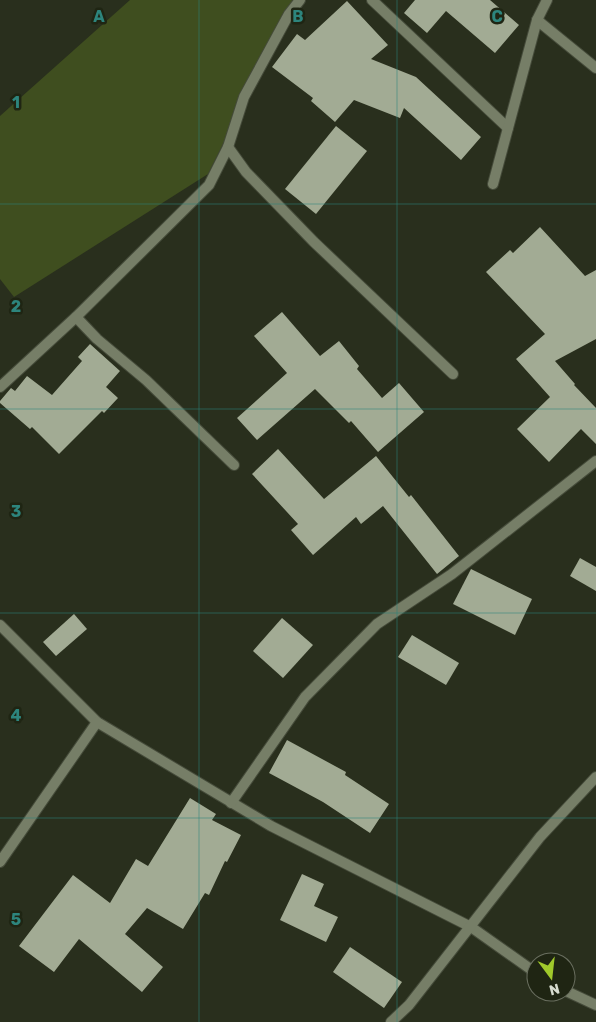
<svg xmlns="http://www.w3.org/2000/svg" width="596" height="1022" font-family="Rubik,sans-serif">
<style>
.green{fill:#3f4e1f}
.building{fill:#a2ab94}
.lines{fill:none;stroke-linecap:round;stroke-linejoin:round}
.minor-casing{stroke:#454b3a;stroke-width:12}
.minor{stroke:#767e67;stroke-width:10}
.grid{fill:none;stroke:#2d857d;stroke-width:1;stroke-opacity:0.55}
.grid-label{font-size:16px;text-anchor:middle;font-weight:bold;fill:#2d857d;stroke:#1f2513;stroke-width:5;stroke-linejoin:round;paint-order:stroke}
</style>
<rect width="100%" height="100%" fill="#292f1d"/>
<path class="green" d="M130,0H295L208,174L14,297L0,279V116Z"/>
<g class="building">
<path d="M415,0H490L519,25L495,53L446,11L427,33L404,13Z"/>
<path d="M347,1L388,45L371,59L416,77L481,137L461,160L404,108L400,118L354,100L335,122L311,101L313,98L272,67L297,34L305,40Z"/>
<path d="M336,126L367,151L316,214L285,189Z"/>
<path d="M540,227L585,276L596,270V339L555,361L575,384L574,385L596,408V444L581,429L549,462L517,429L550,397L516,359L545,334L486,272L510,250L513,253Z"/>
<path d="M282,312L320,356L339,341L359,366L357,369L382,398L399,383L424,412L378,452L351,421L349,423L315,389L257,440L237,418L287,373L254,336Z"/>
<path d="M90,344L120,371L106,387L118,398L104,413L102,411L59,454L32,427L30,429L0,403V401L11,388L15,391L27,376L52,395L82,361L78,357Z"/>
<path d="M278,449L324,499L376,456L409,497L411,495L459,556L437,574L383,506L361,524L356,517L313,555L291,530L298,524L252,474Z"/>
<path d="M580,558L596,567V591L570,576Z"/>
<path d="M471,569L532,599L515,635L453,604Z"/>
<path d="M74,614L87,629L56,656L43,642Z"/>
<path d="M282,618L313,645L283,678L253,651Z"/>
<path d="M412,635L459,663L446,685L398,657Z"/>
<path d="M287,740L346,772L345,775L389,804L370,833L323,802L269,773Z"/>
<path d="M190,798L216,814L212,820L241,835L227,862L225,861L209,895L205,893L183,929L147,908L125,934L163,967L142,992L79,939L54,972L19,946L73,875L110,903L136,859L148,866Z"/>
<path d="M302,874L324,884L314,906L338,917L326,942L280,920Z"/>
<path d="M350,947L402,982L384,1008L333,972Z"/>
</g>
<g class="lines">
<g class="minor-casing">
<g id="minor">
<path d="M372,0L508,128"/>
<path d="M537,20L596,68"/>
<path d="M228,147L246,172L314,242L453,374"/>
<path d="M493,184L537,20L547,0"/>
<path d="M76,317L97,339L146,380L234,465"/>
<path d="M0,387L76,317L209,185L228,147L244,97L289,14L300,0"/>
<path d="M0,625L97,722L271,826L471,927L536,973"/>
<path d="M231,803L305,697L377,624L452,574L596,461"/>
<path d="M0,862L97,722"/>
<path d="M566,991L596,1005"/>
<path d="M391,1022L409,1005L540,837L596,777"/>
</g>
</g>
<use href="#minor" class="minor"/>
</g>
<path class="grid" d="M199,0V1022M397,0V1022M0,204H596M0,409H596M0,613H596M0,818H596"/>
<g class="grid-label">
<text x="99" y="22">A</text>
<text x="298" y="22">B</text>
<text x="497" y="22">C</text>
<text x="16" y="108">1</text>
<text x="16" y="312">2</text>
<text x="16" y="517">3</text>
<text x="16" y="721">4</text>
<text x="16" y="925">5</text>
</g>
<g transform="translate(551 977) rotate(165)"><circle r="24" fill="#1f2513" stroke="#696e5f"/>
<path d="M0-4L9 19L0 12L-9 19Z" fill="#a0c92b"/>
<text y="-8" font-size="14" font-weight="bold" text-anchor="middle" fill="#d7dcd0">N</text>
</g>
</svg>
